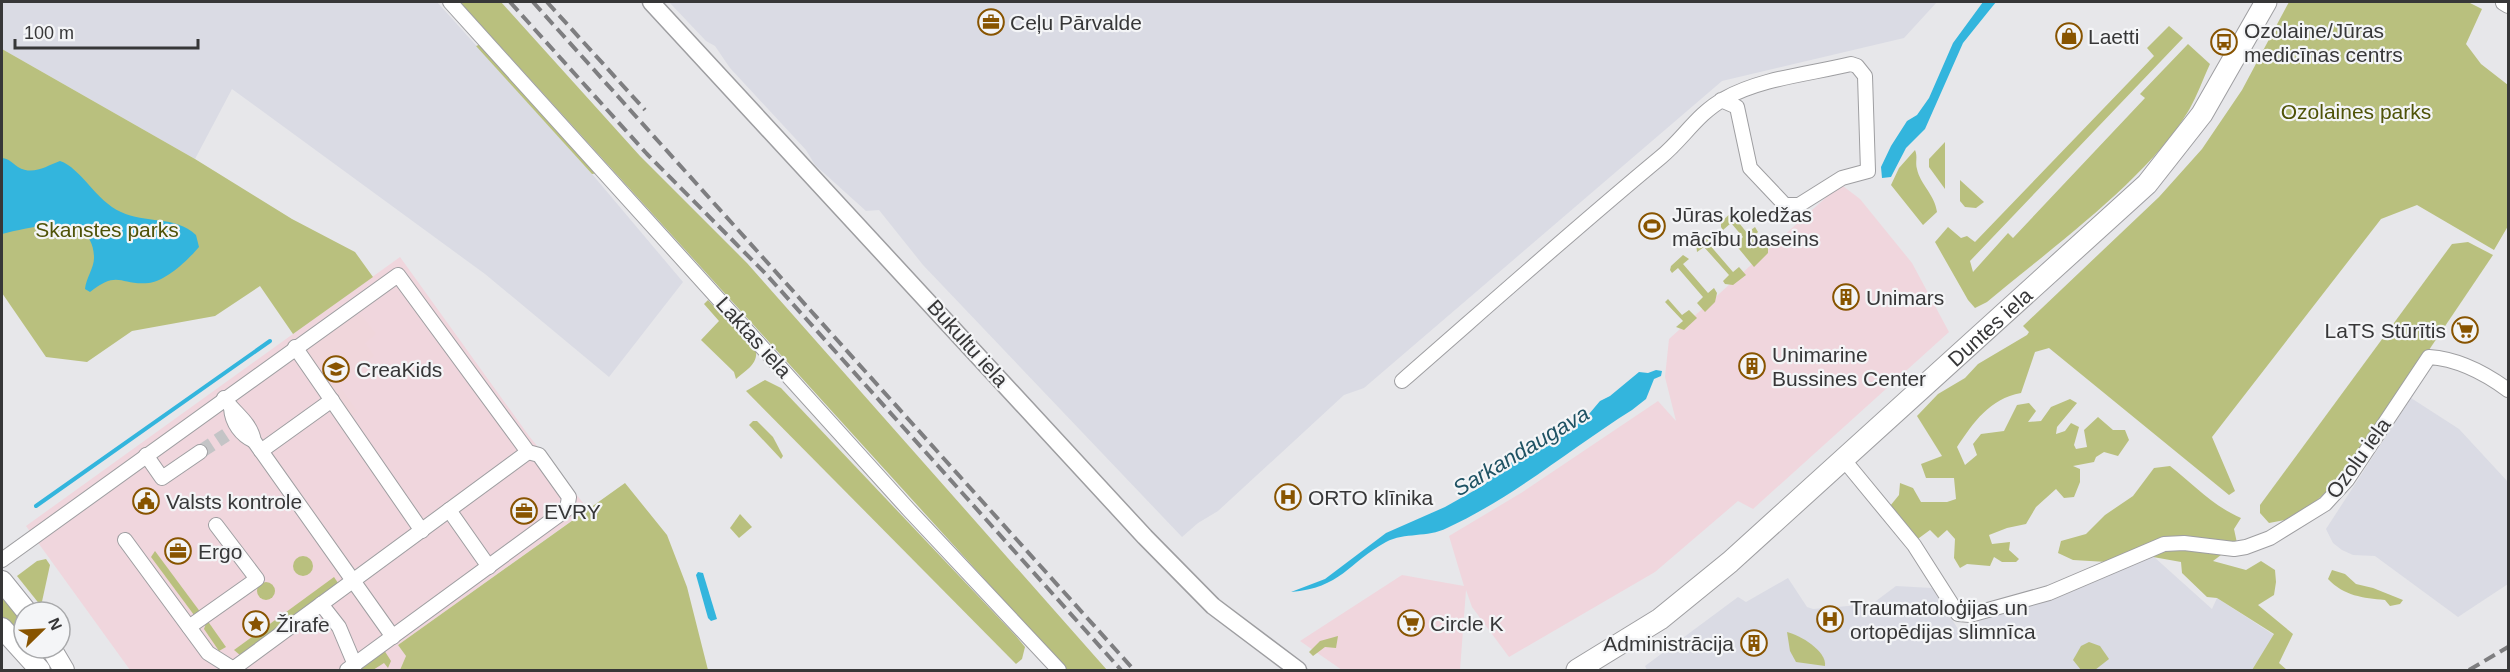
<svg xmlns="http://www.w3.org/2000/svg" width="2510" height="672" font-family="Arial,sans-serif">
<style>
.commercial{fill:#f0d6dd}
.built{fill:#dadbe4}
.education{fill:#f0d6db}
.green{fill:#b9c07e}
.water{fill:#33b5dd}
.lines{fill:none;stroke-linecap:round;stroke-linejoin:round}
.stream{stroke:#33b5dd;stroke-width:4}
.minor-tunnel{stroke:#c4c4c6;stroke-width:14;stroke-dasharray:14 7;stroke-linecap:butt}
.minor-casing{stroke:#9e9ea1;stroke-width:16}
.tertiary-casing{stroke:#9e9ea1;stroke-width:19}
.secondary-casing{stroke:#9e9ea1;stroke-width:22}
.primary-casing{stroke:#9e9ea1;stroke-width:23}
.minor{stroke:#fff;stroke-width:14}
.tertiary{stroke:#fff;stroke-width:16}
.secondary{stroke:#fff;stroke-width:20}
.primary{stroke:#fff;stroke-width:21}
.rail{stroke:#7e7e80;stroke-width:4;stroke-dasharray:12 6;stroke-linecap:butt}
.labels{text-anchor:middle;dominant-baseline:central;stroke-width:4.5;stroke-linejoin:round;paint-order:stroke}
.poi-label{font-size:21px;fill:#373738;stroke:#f4f5f7;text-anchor:start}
.park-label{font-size:21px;fill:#4f5308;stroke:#f4f5f7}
.street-label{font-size:21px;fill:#373738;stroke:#f4f5f7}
.water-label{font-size:22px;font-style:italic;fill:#1e5263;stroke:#f4f5f7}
</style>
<rect width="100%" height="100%" fill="#e7e7ea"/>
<g class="commercial">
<path d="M1843,186L1860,199L1912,263L1949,332L1753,509L1738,501L1655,572L1509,657L1472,607L1466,590L1460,670H1342L1300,641L1402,575L1464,586L1449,536L1521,493L1658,401L1676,421L1665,377L1669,339L1832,192Z"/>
<path d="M400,257L529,436L588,509L398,645L406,656L400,670H130L26,526Z"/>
</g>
<g class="built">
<path d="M2,2H437L592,174L683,282L609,377L485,274L232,89L195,159L2,49Z"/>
<path d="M669,2H1937L1904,38L1722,81L1364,388L1344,395L1218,511L1198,523L1182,537L923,265L879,210L866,211L815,165L806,150L730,68L715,46L706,41Z"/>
<path d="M2411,398L2459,429L2508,482V584L2458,617L2375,556L2353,555L2342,550L2333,543L2326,529Z"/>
<path d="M2153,556L2212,609L2217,598L2274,635L2252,670H1647L1645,666L1738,597L1746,602L1788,578L1807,607L1813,609L1872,604L1896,586L1932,588L1958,629Z"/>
</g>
<path class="education" d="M361,315L376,334L365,343L374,356L337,383L357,411L349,417L305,348L346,316Z"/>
<g class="green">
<path d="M460,2H501L640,156L747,263L1107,670H1067Z"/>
<path d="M2289,2H2468L2482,9L2466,44L2481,64L2508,85V226L2494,250L2417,205L2381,219L2212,437L2235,491L2229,495L2049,348L2035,352L2021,393C1989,399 1974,422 1957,447L1965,465L1977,455L1973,444L1981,434L2004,431L2017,405L2029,403L2036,411L2028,422L2041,421L2051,407L2070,399L2077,403L2057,427L2056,434L2065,431L2071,423L2079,427L2074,445L2076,449L2087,447L2084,430L2098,417L2113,430H2125L2129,440L2118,456L2104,452L2096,457L2094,462L2073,466L2080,469V482L2074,497L2064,498L2056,489L2036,507L2026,524L2007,528L1989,535L1992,544L2010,542L2009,550L2019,559L2016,562H2002L1994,557L1990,566L1967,564L1960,568L1954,558L1955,539L1947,530L1938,538L1930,530L1915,541L1890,506L1899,495L1900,483L1913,488L1921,502H1947L1956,499L1954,478H1926L1921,464L1942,456L1917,416L1938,394L1965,378L1978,364L2027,335L2029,332L2023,326L2159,197L2202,149L2242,90Z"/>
<path d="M2169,26L2183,38L1970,261L1973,272L2008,233L2013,238L2145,98L2140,94L2188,44L2210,64C2203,79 2197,96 2189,110C2149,178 2049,250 1987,302L1975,308L1968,300L1935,242L1948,227L1961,238L1967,236L1975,242L2154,56L2147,48Z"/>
<path d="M481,44L598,173L592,174L476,46Z"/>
<path d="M2,49L195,159L292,219L355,252L373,277L293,334L260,286L215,316L132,331L87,362L46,357L2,293Z"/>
<path d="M1945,142V189L1929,167V159Z"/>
<path d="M1915,150C1918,157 1915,162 1917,169C1920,184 1935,195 1937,212L1923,225L1891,185L1899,168Z"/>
<path d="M1960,180L1984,202L1976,208L1965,207L1960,201Z"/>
<path d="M1732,212L1742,213L1736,219L1747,233L1755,227L1758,232L1752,238L1760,248L1768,242V253L1754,267L1735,244L1743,237L1731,223L1723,230L1721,227V222Z"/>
<path d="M1706,234L1714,237L1708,243L1733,272L1739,267L1746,275L1733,285L1725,284L1723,281L1729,275L1704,247L1697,252L1696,243Z"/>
<path d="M2468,242L2493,255L2404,387L2335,484L2314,503L2285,520L2269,523L2260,513V505L2452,244Z"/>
<path d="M1683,255L1689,259L1683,264L1708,293L1714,288L1717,293L1715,302L1705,312L1697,303L1703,297L1678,268L1672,273L1670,270L1671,266Z"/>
<path d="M1668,299L1682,315L1689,310L1697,318L1684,330L1676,327L1683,321L1665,302Z"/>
<path d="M708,300L756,351C758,364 745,371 736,379L734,372L701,340L719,321L704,304Z"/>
<path d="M765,380L781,388L1016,636L1025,647L1022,659L1016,664L746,391Z"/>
<path d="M753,421H757L773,437L783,456L781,459L749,425Z"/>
<path d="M2170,466C2193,484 2213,506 2241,518L2234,529L2237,543L2213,561L2246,570L2261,561L2275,570L2276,582L2274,595L2258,605L2293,634L2279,663L2287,670H2252L2274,634L2217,598L2207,597L2182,573L2181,562L2142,555L2124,563L2073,560L2058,553L2061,541L2086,534L2105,515L2133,496L2154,468Z"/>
<path d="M625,483L667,535L687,587L708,670H400L406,656L398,645Z"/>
<path d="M740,514L752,527L739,538L730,528Z"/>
<path d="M155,551L201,613L194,615L151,557Z"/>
<circle cx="303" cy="566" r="10"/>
<path d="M46,559L50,565L41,606L17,576L37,561Z"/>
<path d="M2332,570L2345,574L2356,584L2373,588L2403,600L2400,604L2390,606L2385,600C2363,598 2344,596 2328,579Z"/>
<path d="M334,577L338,583L241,656L234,650Z"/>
<circle cx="266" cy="591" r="9"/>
<path d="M2,593L24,619V637L2,616Z"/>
<path d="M207,620L226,647L219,651L204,629Z"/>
<path d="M1787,632C1800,635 1827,651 1825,666L1796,662L1790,651Z"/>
<path d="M1338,636L1336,648L1325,647L1313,656L1309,652L1320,641Z"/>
<path d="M2089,642L2100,646L2109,659L2095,670H2081L2073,660L2081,646Z"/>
<path d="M384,650L391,661L388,668L384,663L373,670H355Z"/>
</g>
<g class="water">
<path d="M1983,2H1996L1963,43L1925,129L1906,148L1891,177L1882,178L1881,167L1891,146L1907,121L1917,115L1929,98L1953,43Z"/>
<path d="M2,158C10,159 12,163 18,167C33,176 46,166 60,161C81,168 96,201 121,212C145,224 175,215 196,235L199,247C188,260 166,281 149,283C120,286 119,269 90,292L85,289C86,278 94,268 94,258C94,209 28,228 2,234Z"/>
<path d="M1656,370L1662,371L1661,376L1654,379L1646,399L1632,410C1570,449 1514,497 1447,528C1427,538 1405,532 1386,542C1348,563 1341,588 1291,592L1325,579L1386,533L1445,507L1484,485L1498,472L1537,445L1558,437L1573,422L1589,414L1600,401L1610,396L1639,372L1648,373Z"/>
<path d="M698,572L703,573L717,619L711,621L708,618L696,575Z"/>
</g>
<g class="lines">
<path class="stream" d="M36,506L270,341"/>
<path class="minor-tunnel" d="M200,452L226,435"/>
<g class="minor-casing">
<g id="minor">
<path d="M450,2L909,510L1059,670"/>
<path d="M2503,3L2508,6"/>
<path d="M295,347L422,531"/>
<path d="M1402,381C1488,306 1573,230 1661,157C1683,139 1698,113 1724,99C1761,78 1810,74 1851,64L1857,66L1865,76L1868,171L1842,178L1799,205H1785L1750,168L1737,107L1721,100"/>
<path d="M224,398C235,414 250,421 254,441L393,637"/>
<path d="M231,408C232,423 241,435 254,441"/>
<path d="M261,451L332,400"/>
<path d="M146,455L162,478L200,452"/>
<path d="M1844,460L1914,545L1958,614L1970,615L2049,593L2164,544L2184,543L2234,549L2246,547L2270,538L2325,504L2347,480L2429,357C2459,359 2485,373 2508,390"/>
<path d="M449,510L489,567"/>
<path d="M125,540L208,653L235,670"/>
<path d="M2,560L398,275L528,452L539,455L569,497L567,509L347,670"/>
<path d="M321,604L339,627L355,665"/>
<path d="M189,627L257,579L216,525"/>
<path d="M233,669L528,452"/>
</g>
</g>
<g class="tertiary-casing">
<path id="tertiary" d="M651,2L1145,537L1213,606L1298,670"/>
</g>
<g class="secondary-casing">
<g id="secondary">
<path d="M2,581L27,612"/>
<path d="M2,628L40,670"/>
<path d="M51,648L64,670"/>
</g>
</g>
<g class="primary-casing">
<g id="primary">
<path id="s1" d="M1577,670L1660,619L1730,562L2147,184L2202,114L2266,2"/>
</g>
</g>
<use href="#minor" class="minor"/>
<use href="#tertiary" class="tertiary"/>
<use href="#secondary" class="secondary"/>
<use href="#primary" class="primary"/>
<g class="rail">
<path d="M510,2L647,154L765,273L1121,670"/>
<path d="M533,2L1134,670"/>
<path d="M547,2L645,110"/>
<path d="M2469,670L2508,647"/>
</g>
</g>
<defs>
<g id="office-ring" transform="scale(1.35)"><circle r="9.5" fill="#f4f5f7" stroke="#885400" stroke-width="1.5"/><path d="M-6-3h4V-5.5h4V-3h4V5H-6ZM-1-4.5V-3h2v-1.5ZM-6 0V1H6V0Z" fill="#885400"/></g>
<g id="shop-ring" transform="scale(1.35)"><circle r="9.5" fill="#f4f5f7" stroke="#885400" stroke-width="1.5"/><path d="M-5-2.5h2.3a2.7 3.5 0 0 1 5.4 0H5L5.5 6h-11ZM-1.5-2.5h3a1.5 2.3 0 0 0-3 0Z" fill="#885400"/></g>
<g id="bus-ring" transform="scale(1.35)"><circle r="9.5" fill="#f4f5f7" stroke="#885400" stroke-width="1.5"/><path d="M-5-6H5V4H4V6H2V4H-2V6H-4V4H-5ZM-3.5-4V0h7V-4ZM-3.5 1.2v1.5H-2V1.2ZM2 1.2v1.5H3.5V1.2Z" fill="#885400"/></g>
<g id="stadium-ring" transform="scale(1.35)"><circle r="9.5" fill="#f4f5f7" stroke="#885400" stroke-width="1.5"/><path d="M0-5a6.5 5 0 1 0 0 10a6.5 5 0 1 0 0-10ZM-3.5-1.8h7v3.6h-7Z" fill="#885400"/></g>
<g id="building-ring" transform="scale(1.35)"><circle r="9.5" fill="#f4f5f7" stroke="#885400" stroke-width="1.5"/><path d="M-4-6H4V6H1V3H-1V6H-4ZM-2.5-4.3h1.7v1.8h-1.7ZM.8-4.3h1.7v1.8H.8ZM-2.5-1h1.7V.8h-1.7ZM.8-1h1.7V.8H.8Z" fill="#885400"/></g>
<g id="supermarket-ring" transform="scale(1.35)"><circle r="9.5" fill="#f4f5f7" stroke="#885400" stroke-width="1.5"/><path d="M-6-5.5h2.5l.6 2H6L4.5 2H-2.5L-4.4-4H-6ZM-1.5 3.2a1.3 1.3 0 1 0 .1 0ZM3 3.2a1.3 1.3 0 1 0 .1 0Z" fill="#885400"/></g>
<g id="school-ring" transform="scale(1.35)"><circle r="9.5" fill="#f4f5f7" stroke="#885400" stroke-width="1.5"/><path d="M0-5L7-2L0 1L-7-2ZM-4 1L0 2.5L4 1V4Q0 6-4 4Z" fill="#885400"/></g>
<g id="hospital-ring" transform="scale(1.35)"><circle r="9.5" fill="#f4f5f7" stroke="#885400" stroke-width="1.5"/><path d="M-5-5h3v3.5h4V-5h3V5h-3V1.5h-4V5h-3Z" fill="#885400"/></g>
<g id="civic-ring" transform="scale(1.35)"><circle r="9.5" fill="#f4f5f7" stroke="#885400" stroke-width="1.5"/><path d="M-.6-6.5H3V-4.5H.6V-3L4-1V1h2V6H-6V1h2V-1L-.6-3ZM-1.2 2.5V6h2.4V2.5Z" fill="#885400"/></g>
<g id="sight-ring" transform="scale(1.35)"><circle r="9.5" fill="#f4f5f7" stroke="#885400" stroke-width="1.5"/><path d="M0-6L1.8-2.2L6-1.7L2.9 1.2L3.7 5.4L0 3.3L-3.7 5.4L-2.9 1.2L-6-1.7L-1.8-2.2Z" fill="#885400"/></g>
</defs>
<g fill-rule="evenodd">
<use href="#office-ring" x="991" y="22"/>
<use href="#shop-ring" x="2069" y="36"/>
<use href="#bus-ring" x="2224" y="42"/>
<use href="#stadium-ring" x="1652" y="226"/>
<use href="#building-ring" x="1846" y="297"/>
<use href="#supermarket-ring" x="2465" y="330"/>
<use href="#building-ring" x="1752" y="366"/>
<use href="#school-ring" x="336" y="369"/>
<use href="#hospital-ring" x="1288" y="497"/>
<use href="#civic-ring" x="146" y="501"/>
<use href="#office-ring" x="524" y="511"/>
<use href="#office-ring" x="178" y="551"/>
<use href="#hospital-ring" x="1830" y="619"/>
<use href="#supermarket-ring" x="1411" y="623"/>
<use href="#sight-ring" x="256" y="624"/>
<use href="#building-ring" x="1754" y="643"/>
</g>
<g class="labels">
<g class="poi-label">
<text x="1010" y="22">Ceļu Pārvalde</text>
<text x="2244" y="30">Ozolaine/Jūras<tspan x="2244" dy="24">medicīnas centrs</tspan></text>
<text x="2088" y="36">Laetti</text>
<text x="1672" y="214">Jūras koledžas<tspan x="1672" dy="24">mācību baseins</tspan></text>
<text x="1866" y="297">Unimars</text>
<text x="2446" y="330" text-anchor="end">LaTS Stūrītis</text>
<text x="1772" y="354">Unimarine<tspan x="1772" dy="24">Bussines Center</tspan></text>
<text x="356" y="369">CreaKids</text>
<text x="1308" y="497">ORTO klīnika</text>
<text x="166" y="501">Valsts kontrole</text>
<text x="544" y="511">EVRY</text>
<text x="198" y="551">Ergo</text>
<text x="1850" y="607">Traumatoloģijas un<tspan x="1850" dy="24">ortopēdijas slimnīca</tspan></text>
<text x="1430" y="623">Circle K</text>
<text x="276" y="624">Žirafe</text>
<text x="1734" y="643" text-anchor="end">Administrācija</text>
</g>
<g class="park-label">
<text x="2356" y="111">Ozolaines parks</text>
<text x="107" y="229">Skanstes parks</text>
</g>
<g class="street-label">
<text stroke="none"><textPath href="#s1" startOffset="538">Duntes iela</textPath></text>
<text transform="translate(754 337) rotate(48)">Laktas iela</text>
<text transform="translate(968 343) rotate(48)">Bukultu iela</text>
<text transform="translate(2358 458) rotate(-54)">Ozolu iela</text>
</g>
<g class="water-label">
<text transform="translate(1521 451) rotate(-31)">Sarkandaugava</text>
</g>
</g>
<rect width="2510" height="672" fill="none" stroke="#373738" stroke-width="6"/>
<g transform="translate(42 630) rotate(66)"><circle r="28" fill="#f4f5f7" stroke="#a8a9ab" stroke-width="1.5"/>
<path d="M0-4.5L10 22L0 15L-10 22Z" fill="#885400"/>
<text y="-9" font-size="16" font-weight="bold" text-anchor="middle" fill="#373738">N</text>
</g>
<path d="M15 39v9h183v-9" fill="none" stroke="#373738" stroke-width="3"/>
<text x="24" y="39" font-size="18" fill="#373738" stroke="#f4f5f7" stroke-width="4.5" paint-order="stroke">100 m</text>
</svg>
